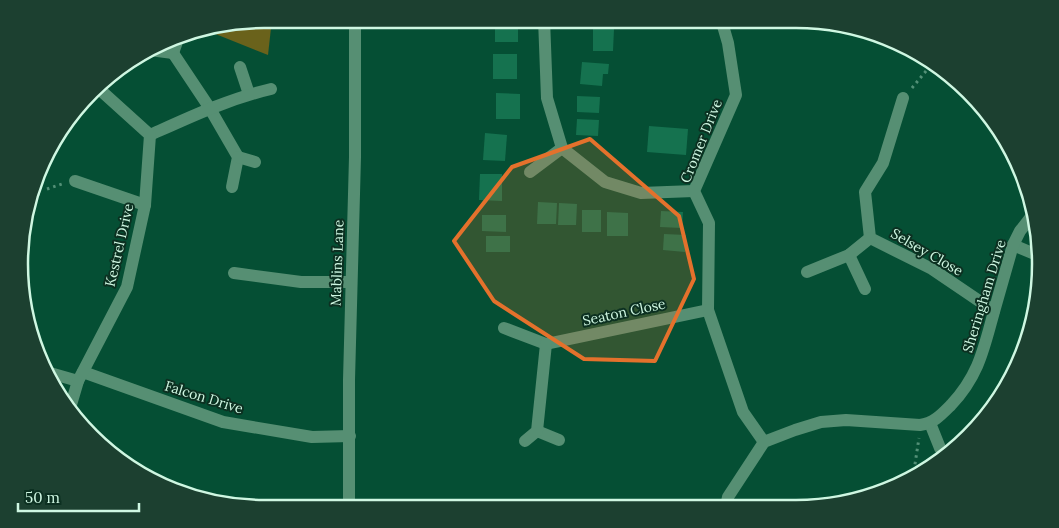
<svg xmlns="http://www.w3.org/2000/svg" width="1059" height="528" font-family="Lora,serif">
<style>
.green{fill:#6a621b}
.building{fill:#15724f}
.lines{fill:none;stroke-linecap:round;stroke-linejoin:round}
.path{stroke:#539077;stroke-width:3;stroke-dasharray:2.5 4;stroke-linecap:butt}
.minor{stroke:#568f73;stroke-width:12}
.marked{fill:#e4712c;fill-opacity:0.2;stroke:#e4712c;stroke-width:4;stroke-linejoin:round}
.labels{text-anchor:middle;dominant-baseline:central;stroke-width:4;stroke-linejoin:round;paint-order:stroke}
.street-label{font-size:14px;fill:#cff7e2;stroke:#0c3021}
.rim{fill:none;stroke:#cff7e2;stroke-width:2.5}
</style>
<rect width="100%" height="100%" fill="#054f34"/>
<path class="green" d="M264,19H272L268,55L203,29Z"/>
<g class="building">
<rect x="495" y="19" width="23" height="23"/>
<path d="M593,29H614L613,51H593Z"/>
<rect x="493" y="54" width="24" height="25"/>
<path d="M582,62L609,64L608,74H603L602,86L580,84Z"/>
<path d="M496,93L520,94V119H496Z"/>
<path d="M577,96L600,97L599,113L577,112Z"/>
<path d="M577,119L599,120L598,136L576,135Z"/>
<path d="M649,126L688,129L686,155L647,152Z"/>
<path d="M485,133L507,135L505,161L483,160Z"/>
<path d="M480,174H502V201L479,200Z"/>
<path d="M538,202L557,203L556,224H537Z"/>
<path d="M559,203L577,204L576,225H558Z"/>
<rect x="582" y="210" width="19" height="22"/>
<path d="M661,211L683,212L682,228L660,227Z"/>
<path d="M607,212L628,213V236H607Z"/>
<path d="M482,215H506V232L482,231Z"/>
<path d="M664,234L686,235L685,252L663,250Z"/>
<rect x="486" y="236" width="24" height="16"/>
</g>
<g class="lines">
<g class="path">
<path d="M912,88L931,65"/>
<path d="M47,189L62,184"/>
<path d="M913,477L919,438"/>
</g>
<g class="minor">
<path d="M544,19L547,98L562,148L605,182L641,193L694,191"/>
<path d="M721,19L728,43L736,95L694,191L709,223L708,310L743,412L764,442"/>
<path d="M150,50L173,53L178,39"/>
<path d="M173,53L209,107L238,157L232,187"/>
<path d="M240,67L249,94"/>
<path d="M903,98L883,163L865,192L870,238L932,269L994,311"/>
<path d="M150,135C190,117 228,99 271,89"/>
<path d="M238,157L255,162"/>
<path d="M530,172L562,148"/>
<path d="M75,181L145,205"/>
<path d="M33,193H34"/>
<path d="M1013,245L1037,255"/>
<path d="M849,255L865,289"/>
<path d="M807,272L849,255L870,238"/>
<path d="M234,273L301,282H351"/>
<path d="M504,328L546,344L708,310"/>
<path d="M43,371L78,381"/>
<path d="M83,372L223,422L312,437L350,436"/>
<path d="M70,408L78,381L127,287L145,205L150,135L98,88"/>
<path d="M930,423L940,448L947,456"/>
<path d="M537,431L559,440"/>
<path d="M525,441L537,431L546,344"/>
<path d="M726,507L728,497L764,442L795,430L821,422L846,420L920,425C934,423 941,415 951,405C980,374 984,347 995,308C1001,287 1007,266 1013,245L1020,231L1031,217"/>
<path d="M349,508V380L355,157V19"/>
</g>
</g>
<path class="marked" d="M590,139L679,216L694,279L655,361L584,359L494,301L454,241L512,167Z"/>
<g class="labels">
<g class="street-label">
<text transform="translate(701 141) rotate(-68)">Cromer Drive</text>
<text transform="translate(119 245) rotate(-77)">Kestrel Drive</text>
<text transform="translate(927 252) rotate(30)">Selsey Close</text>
<text transform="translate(337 263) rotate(-88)">Mablins Lane</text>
<text transform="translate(984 296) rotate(-73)">Sheringham Drive</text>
<text transform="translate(624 312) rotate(-12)">Seaton Close</text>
<text transform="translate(204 397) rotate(17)">Falcon Drive</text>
</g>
</g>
<path d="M0 0H1059V528H0ZM264 28H796A236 236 0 0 1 1032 264V264A236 236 0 0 1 796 500H264A236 236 0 0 1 28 264V264A236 236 0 0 1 264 28Z" fill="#1c4030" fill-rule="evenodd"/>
<path class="rim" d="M264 28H796A236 236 0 0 1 1032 264V264A236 236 0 0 1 796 500H264A236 236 0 0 1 28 264V264A236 236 0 0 1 264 28Z"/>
<path d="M18 503v8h121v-8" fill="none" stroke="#cff7e2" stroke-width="2.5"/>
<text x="25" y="503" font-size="15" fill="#cff7e2" stroke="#0c3021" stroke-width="4" paint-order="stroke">50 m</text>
</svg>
